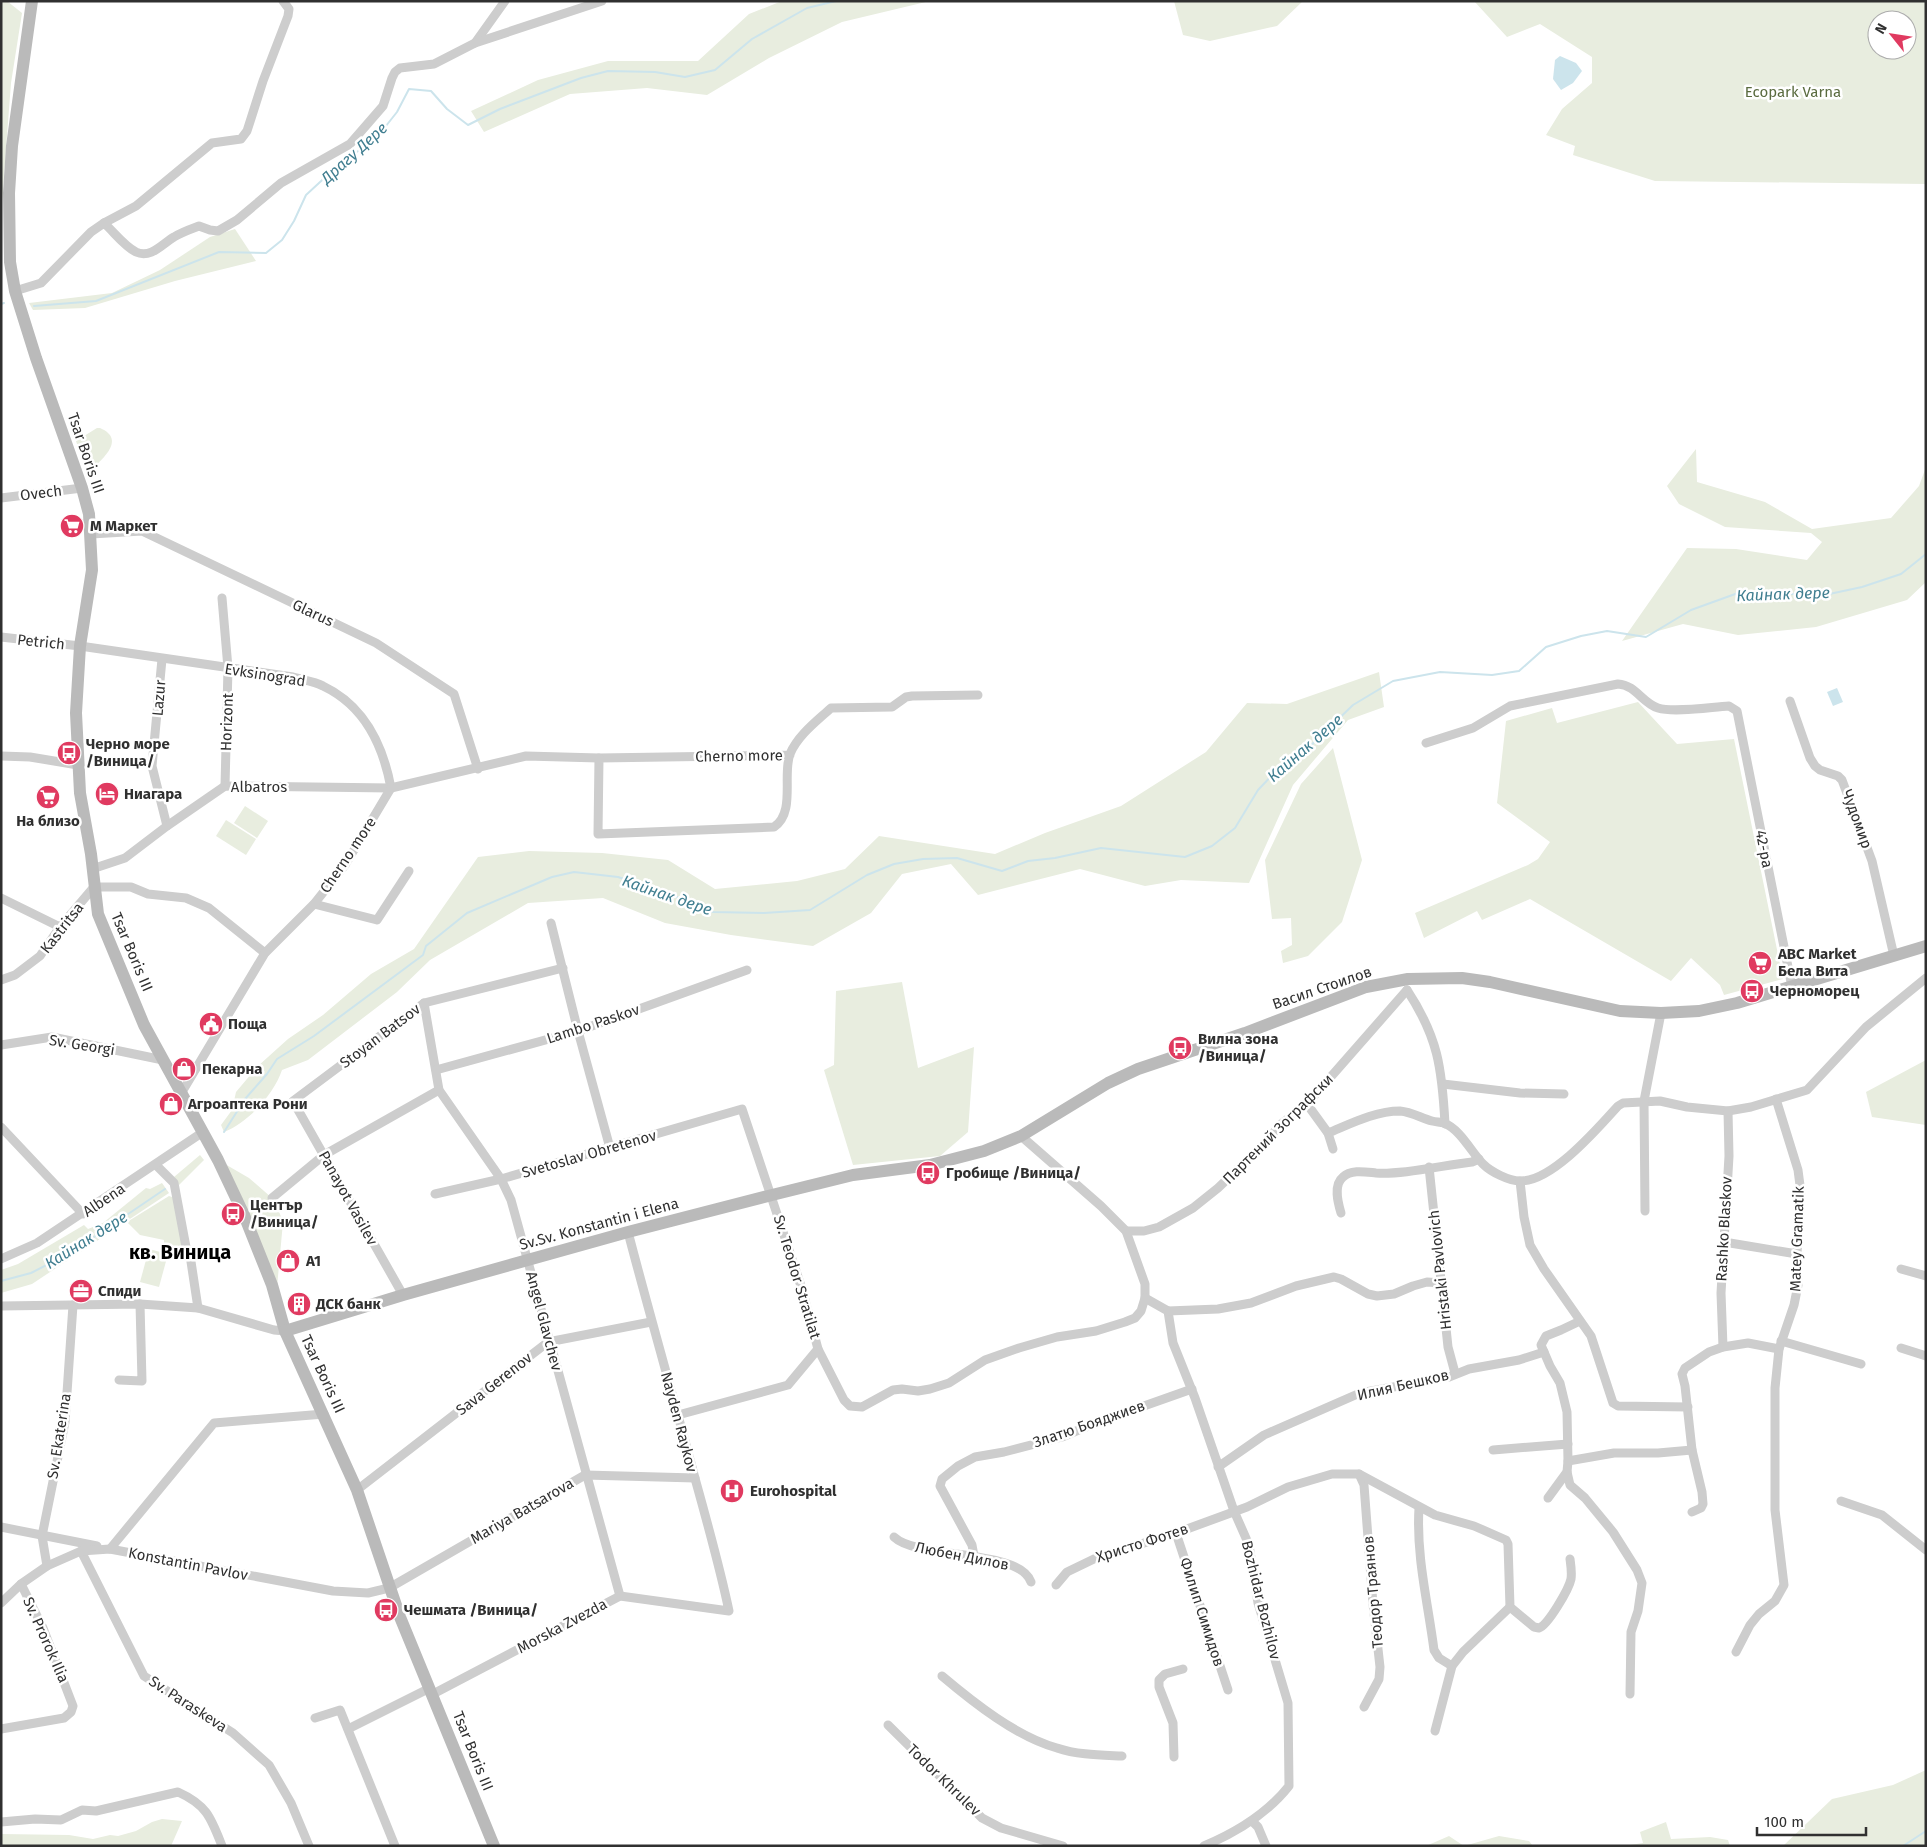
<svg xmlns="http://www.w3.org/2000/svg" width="1927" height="1847" font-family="'Fira Sans',sans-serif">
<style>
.green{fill:#e8eddf;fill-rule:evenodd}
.water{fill:#cce4ec}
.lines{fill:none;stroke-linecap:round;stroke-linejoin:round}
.stream{stroke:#cce4ec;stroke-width:2}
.street{stroke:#cdcdcd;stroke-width:9}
.secondary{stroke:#bababa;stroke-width:12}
.labels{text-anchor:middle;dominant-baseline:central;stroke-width:5;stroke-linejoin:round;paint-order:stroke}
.park-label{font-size:15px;fill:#5a6b3f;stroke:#fff}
.street-label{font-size:15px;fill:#303030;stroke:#fff}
.poi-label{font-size:15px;font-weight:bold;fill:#303030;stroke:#fff;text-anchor:start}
.water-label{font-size:16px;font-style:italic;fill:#407e90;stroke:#fff}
.district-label{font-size:20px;font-weight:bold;fill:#000;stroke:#fff}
</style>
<rect width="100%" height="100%" fill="#fff"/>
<g class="green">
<path d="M1,1H7L22,13L11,83L1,214Z"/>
<path d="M782,1H930L842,22L769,58L707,95L647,88L570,94L484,132L471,111L538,80L608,61H698L749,14Z"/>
<path d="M1174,1H1303L1277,26L1210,41L1183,35Z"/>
<path d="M1474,1H1926V184L1655,181L1573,155L1575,146L1546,135L1562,109L1592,83V57L1540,24L1507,37ZM1877,20H1907V50H1877Z"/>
<path d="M235,229L256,261L175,281L85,308L33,310L29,303L112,293L160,270L210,237Z"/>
<path d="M97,428H100C128,440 100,461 87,474L76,441Z"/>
<path d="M1696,449L1697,482L1765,502L1812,529L1891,518L1919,486L1926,467V582L1907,600L1816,627L1738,635L1683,624L1622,641L1687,548L1736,549L1807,560L1822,542L1811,533L1725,527L1679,504L1667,486Z"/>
<path d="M1379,672L1384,707L1348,720L1293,785L1249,883L1181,880L1145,886L1080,869L978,895L951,864L902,874L871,913L813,946L731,935L665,923L603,898L528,903L430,960L397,992L308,1060L282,1070C274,1094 248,1123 224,1132L221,1125L232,1110L236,1092L258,1066L288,1039L323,1015L371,974L414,949L478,857L529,851L602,853L668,860L715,889L797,881L845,869L879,836L995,854L1045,833L1121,806L1206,752L1247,703L1287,704Z"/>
<path d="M1638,702L1677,744L1734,739L1783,979L1724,995L1720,985L1691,958L1671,981L1530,899L1482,920L1477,911L1424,938L1415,913L1528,865L1538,859L1550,842L1497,803L1506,721L1552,708L1557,723Z"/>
<path d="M1333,748L1362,860L1342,922L1308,956L1283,963L1281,951L1292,945L1291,918L1272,919L1265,860L1301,784Z"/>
<path d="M245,806L268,821L257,838L234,823Z"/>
<path d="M226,820L256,839L246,855L216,836Z"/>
<path d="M902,982L918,1068L974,1047L968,1132L940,1156L853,1165L824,1070L834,1065L836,991Z"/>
<path d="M1926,1060V1125L1872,1117L1866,1092Z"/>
<path d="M200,1155L204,1160L179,1185L174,1177Z"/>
<path d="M218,1160L249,1178L272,1198L278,1209L283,1222L276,1298Z"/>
<path d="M162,1183L169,1193L32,1284L1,1293V1270L18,1264L84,1225L88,1229L103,1223L146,1188L150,1189Z"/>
<path d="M169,1196L175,1198L184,1247L164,1245V1240L140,1235L127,1222Z"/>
<path d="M149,1249L168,1254L159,1287L140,1282Z"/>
<path d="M1926,1770V1846H1783L1832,1799L1893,1785Z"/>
<path d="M162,1819L182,1821L171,1846H1L2,1834L69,1835L93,1839L110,1835L118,1836L136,1831L152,1822Z"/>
<path d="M1666,1822L1671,1839L1710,1837L1728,1840L1730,1846H1623L1643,1843L1640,1832Z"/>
<path d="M1449,1836L1464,1846L1499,1836L1529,1841L1533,1846H1426Z"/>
</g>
<g class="water">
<path d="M1560,56L1576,63L1582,71L1573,83L1561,90L1553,79L1555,60Z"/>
<path d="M1837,688L1843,702L1833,706L1827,692Z"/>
</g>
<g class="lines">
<g class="stream">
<path d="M1,304L4,303"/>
<path d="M34,306L96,301L219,252L266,253L282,240L294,221L306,195L332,171L378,136L397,112L409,89L431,91L447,109L468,125L500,109L581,78L608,71L655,72L685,77L715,70L752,39L807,8L836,1"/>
<path d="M224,1132L245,1099L267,1074L277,1059L314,1036L423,955L426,946L467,913L552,877L574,872L618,877L672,895L713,912L764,913L810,910L867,875L894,864L923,859L957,858L1002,871L1028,861L1055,858L1101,848L1185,857L1212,846L1235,828L1258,790L1276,771L1304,752L1353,705L1393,681L1440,672L1492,675L1519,671L1546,647L1581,636L1607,631L1646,637L1691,610L1738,593H1779L1820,596L1862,587L1901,574L1926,554"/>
<path d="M1,1281L31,1273L72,1252L165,1189"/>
<path d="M1903,1846L1926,1831"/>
</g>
<g class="street">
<path d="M475,43L505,1"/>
<path d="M104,223L136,206L212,143L241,139L247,131L263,81L288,16L289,9L283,1"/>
<path d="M15,291L41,283L91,232L104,223C114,232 124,246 136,252C151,259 163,243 174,237C182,232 191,229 199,226L210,230L218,231L237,220L281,183L350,144L383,106L392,78L395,72L400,68L434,64L475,43L602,1"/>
<path d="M1,498L82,488"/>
<path d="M91,534L142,531L376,643L454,694L478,769"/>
<path d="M222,598L228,668L225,786"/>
<path d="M1,637L80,646L293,677C303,680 314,681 323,686C365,706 383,745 391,788"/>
<path d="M162,659L152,766L167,826"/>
<path d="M1790,701L1810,758L1815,766L1820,770L1838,776L1842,780L1872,861L1894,956"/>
<path d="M1426,743L1473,728L1510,706L1618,684C1636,685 1642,703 1658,708C1674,713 1711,707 1729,706L1737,711L1792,987"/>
<path d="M790,755L599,758L598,834L774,827C796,812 782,775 790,754C798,735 817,721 831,708L892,707L906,697L912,696L978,695"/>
<path d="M1,756L30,757L78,765"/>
<path d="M92,869L125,858L167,826L225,786L391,788L526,756L599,758"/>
<path d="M1,898L60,927"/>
<path d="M314,904L377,920L409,871"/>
<path d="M551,923L578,1031L610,1148"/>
<path d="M1,980L15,975L40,956L60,927L94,887H131L148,894L186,898L209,908L265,953"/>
<path d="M1407,990C1438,1037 1442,1068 1445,1124"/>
<path d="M424,1003L439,1090L501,1179L511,1200L620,1596"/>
<path d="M1,1045L52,1037L163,1060"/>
<path d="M436,1070L578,1031L747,970"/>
<path d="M1443,1084L1520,1093L1564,1094"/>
<path d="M182,1092L265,953L314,904L345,865L391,788"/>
<path d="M1307,1104L1328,1133L1333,1149"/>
<path d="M1,1127L83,1214"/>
<path d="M1328,1133C1350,1124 1375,1111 1400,1111C1412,1112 1421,1118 1432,1121C1436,1122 1440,1122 1444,1123C1460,1129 1472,1153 1483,1164C1491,1172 1509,1181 1520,1181C1552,1182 1598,1128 1618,1106L1623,1103L1660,1101L1687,1107L1728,1111L1751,1107L1807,1090L1866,1027L1926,978"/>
<path d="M156,1165L174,1183L186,1247L190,1255L198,1308"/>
<path d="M1429,1167L1448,1347L1455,1373"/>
<path d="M1520,1181L1524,1217L1530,1245L1544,1269L1591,1336L1613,1403L1618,1406L1688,1407"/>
<path d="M435,1194L501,1179L742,1109L802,1289L818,1349L844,1400L850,1406L862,1407L893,1390L902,1389L918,1391L930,1389L949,1383L985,1360L1019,1348L1057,1337L1096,1331L1125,1322L1135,1318L1141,1311L1145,1298V1284L1126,1231L1101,1206L1021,1136"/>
<path d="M272,1198L324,1155L439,1090"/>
<path d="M1645,1211L1644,1101L1661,1013"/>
<path d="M1341,1213C1338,1203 1333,1185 1343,1177C1351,1169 1366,1172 1376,1173C1403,1175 1444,1165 1472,1162L1479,1159"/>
<path d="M1126,1231H1144L1159,1227L1193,1208L1218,1188L1263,1145L1281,1124L1307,1104L1407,990"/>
<path d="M1724,1242L1797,1254"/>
<path d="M1,1259L37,1243L203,1132"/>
<path d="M1901,1269L1926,1276"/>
<path d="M403,1295L293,1101L424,1003L563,968"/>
<path d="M1145,1298L1168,1311L1173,1343L1195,1398L1234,1511L1249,1545L1258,1603L1288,1703L1289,1786C1267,1814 1235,1833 1204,1846"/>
<path d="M1,1306L140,1304L198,1308L274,1330L285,1331"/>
<path d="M1168,1311L1218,1309L1251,1303L1296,1286L1334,1277L1341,1279L1368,1294L1377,1296L1394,1294L1413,1286L1427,1282L1442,1283"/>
<path d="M1781,1341L1861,1364"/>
<path d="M1723,1347L1721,1293L1729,1156L1728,1111"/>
<path d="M1901,1348L1926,1356"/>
<path d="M119,1380L142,1381L140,1304"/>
<path d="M678,1415L788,1385L818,1349"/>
<path d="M1493,1450L1568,1444"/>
<path d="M1568,1461L1614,1453H1658L1692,1450"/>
<path d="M1218,1467L1264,1435L1360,1393L1449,1377L1469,1369L1519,1360L1544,1352"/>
<path d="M1567,1472L1570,1485L1585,1498L1613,1532L1637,1570L1642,1583L1638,1611L1631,1632L1630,1694"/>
<path d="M1359,1474L1364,1485L1373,1604L1380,1667L1379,1679L1364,1707"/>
<path d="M357,1490L548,1342L651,1322"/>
<path d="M1548,1498L1567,1472L1568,1461L1567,1412L1560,1383L1550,1366L1541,1345L1546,1336L1561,1330L1580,1321"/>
<path d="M1841,1501L1882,1515L1926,1550"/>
<path d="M1419,1508C1416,1556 1428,1603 1434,1650L1439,1658L1452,1666"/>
<path d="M1692,1512L1701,1508L1703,1504L1702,1492L1692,1450L1685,1386L1682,1374L1685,1368L1709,1352L1723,1347L1748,1343L1779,1349"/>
<path d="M1,1527L97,1546"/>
<path d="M1176,1533L1228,1690"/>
<path d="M894,1537C918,1560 1019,1548 1031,1582"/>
<path d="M110,1549L214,1423L324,1414"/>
<path d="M81,1551L144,1676L233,1733L269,1765L291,1803L309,1846"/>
<path d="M974,1556L972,1545L940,1486L942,1479L958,1466L975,1457L1004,1452L1062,1437L1093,1424L1192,1389"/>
<path d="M47,1566L42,1536L65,1422L73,1305"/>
<path d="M1056,1585L1067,1572L1096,1558L1176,1533L1247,1507L1288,1487L1332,1474H1359L1435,1515L1474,1526L1506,1540L1508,1544L1510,1607L1534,1627L1539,1628C1548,1625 1569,1589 1571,1579C1572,1572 1571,1566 1570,1559"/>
<path d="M1,1603L21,1584L47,1566L81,1551L110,1549L333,1591L368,1593L389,1588L585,1475L695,1478"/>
<path d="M1736,1652L1750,1625L1759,1614L1775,1601L1784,1585L1775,1510V1388L1779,1349L1794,1305L1798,1285L1797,1254L1801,1193L1798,1170L1776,1099"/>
<path d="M942,1676C974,1703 1017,1737 1057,1748C1078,1755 1100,1755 1122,1756"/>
<path d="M433,1694L620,1596L729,1611C720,1568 708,1525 696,1482C674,1399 650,1316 628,1232"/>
<path d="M315,1718L340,1710L395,1846"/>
<path d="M888,1725L982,1818L1001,1828L1063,1846"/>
<path d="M1,1729L64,1718L71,1712L73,1706L43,1628L21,1584"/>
<path d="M348,1729L430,1688"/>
<path d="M1435,1731L1452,1666L1463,1652L1510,1607"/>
<path d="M1174,1757L1173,1723L1159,1687V1680L1165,1674L1183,1669"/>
<path d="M1252,1821L1258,1827L1266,1846"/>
<path d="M1,1822L35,1819L61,1820L82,1810L96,1811L178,1792C207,1805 211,1818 222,1846"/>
</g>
<g class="secondary">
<path d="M32,1L12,146L9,193L10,262L15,291L36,358L82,488L89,514L92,570L80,646L76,713L80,793L91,854L98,914L144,1025L218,1160L244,1215L272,1285L285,1331L357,1490L400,1617L494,1846"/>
<path d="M285,1331L403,1295L628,1232L772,1195L853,1175L930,1165L984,1151L1021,1136L1108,1083L1138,1069L1245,1033L1366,987L1408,979L1462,978L1490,982L1620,1011L1661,1013L1699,1011L1737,1003L1926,946"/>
</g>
</g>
<defs>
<g id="supermarket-disc" transform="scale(1.25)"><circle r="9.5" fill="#e03a60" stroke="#fff"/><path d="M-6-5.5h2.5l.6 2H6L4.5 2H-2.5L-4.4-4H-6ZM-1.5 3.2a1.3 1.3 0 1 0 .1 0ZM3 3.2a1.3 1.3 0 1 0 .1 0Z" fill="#fff"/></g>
<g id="bus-disc" transform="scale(1.25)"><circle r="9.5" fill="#e03a60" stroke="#fff"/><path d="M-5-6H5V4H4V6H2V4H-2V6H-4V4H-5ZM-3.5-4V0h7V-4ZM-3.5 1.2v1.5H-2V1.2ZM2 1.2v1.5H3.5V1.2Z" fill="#fff"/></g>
<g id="hotel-disc" transform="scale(1.25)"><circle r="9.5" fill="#e03a60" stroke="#fff"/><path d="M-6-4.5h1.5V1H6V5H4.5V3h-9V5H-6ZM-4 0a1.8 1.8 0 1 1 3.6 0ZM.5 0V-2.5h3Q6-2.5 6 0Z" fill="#fff"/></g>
<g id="civic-disc" transform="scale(1.25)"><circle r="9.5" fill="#e03a60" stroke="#fff"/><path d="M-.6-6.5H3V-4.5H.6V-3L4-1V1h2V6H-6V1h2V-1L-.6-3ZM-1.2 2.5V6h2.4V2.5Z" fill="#fff"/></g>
<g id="shop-disc" transform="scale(1.25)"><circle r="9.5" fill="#e03a60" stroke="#fff"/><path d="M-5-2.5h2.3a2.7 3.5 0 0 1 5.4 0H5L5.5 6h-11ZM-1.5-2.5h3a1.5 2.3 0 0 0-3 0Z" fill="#fff"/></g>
<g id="office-disc" transform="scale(1.25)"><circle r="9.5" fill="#e03a60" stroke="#fff"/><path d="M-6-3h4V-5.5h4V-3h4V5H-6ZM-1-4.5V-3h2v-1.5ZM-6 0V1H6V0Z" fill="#fff"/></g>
<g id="building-disc" transform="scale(1.25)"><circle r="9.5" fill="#e03a60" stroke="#fff"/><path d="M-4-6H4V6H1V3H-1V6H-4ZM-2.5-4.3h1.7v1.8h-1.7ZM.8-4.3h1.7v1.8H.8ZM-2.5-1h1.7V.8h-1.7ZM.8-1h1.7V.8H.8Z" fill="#fff"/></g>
<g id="hospital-disc" transform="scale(1.25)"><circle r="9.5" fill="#e03a60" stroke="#fff"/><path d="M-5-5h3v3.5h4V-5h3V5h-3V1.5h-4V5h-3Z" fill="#fff"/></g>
</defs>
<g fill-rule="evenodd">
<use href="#supermarket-disc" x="72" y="526"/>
<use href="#bus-disc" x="69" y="753"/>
<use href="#hotel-disc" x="107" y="794"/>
<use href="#supermarket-disc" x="48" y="797"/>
<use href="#supermarket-disc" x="1760" y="963"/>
<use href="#bus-disc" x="1752" y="991"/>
<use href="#civic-disc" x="211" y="1024"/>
<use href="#bus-disc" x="1180" y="1048"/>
<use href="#shop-disc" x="184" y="1069"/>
<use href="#shop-disc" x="171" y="1104"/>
<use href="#bus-disc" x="928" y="1173"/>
<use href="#bus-disc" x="233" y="1214"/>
<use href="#shop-disc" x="288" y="1261"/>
<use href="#office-disc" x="81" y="1291"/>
<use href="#building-disc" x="299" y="1304"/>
<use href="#hospital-disc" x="732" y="1491"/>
<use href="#bus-disc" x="386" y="1610"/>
</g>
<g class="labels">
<g class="park-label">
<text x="1793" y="92">Ecopark Varna</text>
</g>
<g class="street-label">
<text transform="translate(86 453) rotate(71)">Tsar Boris III</text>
<text transform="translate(41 493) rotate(-7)">Ovech</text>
<text transform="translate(313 613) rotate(25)">Glarus</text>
<text transform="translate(41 642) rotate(6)">Petrich</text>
<text transform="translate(265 675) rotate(9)">Evksinograd</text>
<text transform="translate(159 698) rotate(-85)">Lazur</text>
<text transform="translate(227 722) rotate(-88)">Horizont</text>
<text transform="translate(739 756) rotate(-1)">Cherno more</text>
<text x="259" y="787">Albatros</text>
<text transform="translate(1857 819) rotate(70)">Чудомир</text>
<text transform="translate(1764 849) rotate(79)">42-ра</text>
<text transform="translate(348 855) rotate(-56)">Cherno more</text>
<text transform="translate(62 928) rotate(-52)">Kastritsa</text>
<text transform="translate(132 952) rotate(67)">Tsar Boris III</text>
<text transform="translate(1322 988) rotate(-19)">Васил Стоилов</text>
<text transform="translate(593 1024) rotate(-18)">Lambo Paskov</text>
<text transform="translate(380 1036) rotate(-37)">Stoyan Batsov</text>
<text transform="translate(82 1045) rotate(9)">Sv. Georgi</text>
<text transform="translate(1278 1129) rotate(-45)">Партений Зографски</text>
<text transform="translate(589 1154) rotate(-16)">Svetoslav Obretenov</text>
<text transform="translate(348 1198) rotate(61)">Panayot Vasilev</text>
<text transform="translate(104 1200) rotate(-34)">Albena</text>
<text transform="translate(599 1224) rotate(-15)">Sv.Sv. Konstantin i Elena</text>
<text transform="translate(1724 1229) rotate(-87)">Rashko Blaskov</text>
<text transform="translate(1797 1239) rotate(-88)">Matey Gramatik</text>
<text transform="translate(1440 1270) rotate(-96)">Hristaki Pavlovich</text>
<text transform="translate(797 1277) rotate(73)">Sv. Teodor Stratilat</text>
<text transform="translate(544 1321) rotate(75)">Angel Glavchev</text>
<text transform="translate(323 1374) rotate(65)">Tsar Boris III</text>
<text transform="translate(494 1384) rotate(-38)">Sava Gerenov</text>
<text transform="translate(1403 1385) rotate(-13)">Илия Бешков</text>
<text transform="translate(679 1422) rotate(75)">Nayden Raykov</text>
<text transform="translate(1089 1424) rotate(-19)">Златю Бояджиев</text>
<text transform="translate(59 1436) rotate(-81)">Sv. Ekaterina</text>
<text transform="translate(522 1511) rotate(-30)">Mariya Batsarova</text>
<text transform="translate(1142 1543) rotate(-18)">Христо Фотев</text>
<text transform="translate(962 1556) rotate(11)">Любен Дилов</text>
<text transform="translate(188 1564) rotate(11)">Konstantin Pavlov</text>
<text transform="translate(1373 1592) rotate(-95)">Теодор Траянов</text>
<text transform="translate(1261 1600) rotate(76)">Bozhidar Bozhilov</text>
<text transform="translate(1202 1612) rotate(72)">Филип Симидов</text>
<text transform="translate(562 1626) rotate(-28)">Morska Zvezda</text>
<text transform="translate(46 1640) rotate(66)">Sv. Prorok Ilia</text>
<text transform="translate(188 1704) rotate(33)">Sv. Paraskeva</text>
<text transform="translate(473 1751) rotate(68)">Tsar Boris III</text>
<text transform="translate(944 1780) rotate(44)">Todor Khrulev</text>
</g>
<g class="poi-label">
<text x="90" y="526">М Маркет</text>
<text x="86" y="744">Черно море<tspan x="86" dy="17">/Виница/</tspan></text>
<text x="124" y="794">Ниагара</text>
<text x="48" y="821" text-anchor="middle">На близо</text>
<text x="1778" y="954">ABC Market<tspan x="1778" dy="17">Бела Вита</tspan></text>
<text x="1770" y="991">Черноморец</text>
<text x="228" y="1024">Поща</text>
<text x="1198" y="1039">Вилна зона<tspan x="1198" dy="17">/Виница/</tspan></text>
<text x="202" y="1069">Пекарна</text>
<text x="188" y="1104">Агроаптека Рони</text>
<text x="946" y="1173">Гробище /Виница/</text>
<text x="250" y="1205">Център<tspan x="250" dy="17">/Виница/</tspan></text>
<text x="306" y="1261">A1</text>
<text x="98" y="1291">Спиди</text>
<text x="316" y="1304">ДСК банк</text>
<text x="750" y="1491">Eurohospital</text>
<text x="404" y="1610">Чешмата /Виница/</text>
</g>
<g class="water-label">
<text transform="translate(354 153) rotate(-42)">Драгу Дере</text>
<text transform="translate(1783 594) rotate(-2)">Кайнак дере</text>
<text transform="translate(1305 748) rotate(-41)">Кайнак дере</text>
<text transform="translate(667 895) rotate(19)">Кайнак дере</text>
<text transform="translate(86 1240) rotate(-32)">Кайнак дере</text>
</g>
<g class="district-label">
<text x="180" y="1252">кв. Виница</text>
</g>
</g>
<rect width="1927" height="1847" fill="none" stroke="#303030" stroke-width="5"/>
<g transform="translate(1892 35) rotate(300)"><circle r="24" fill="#ffffff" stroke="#acacac"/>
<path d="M0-4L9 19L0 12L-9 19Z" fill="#e03a60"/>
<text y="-8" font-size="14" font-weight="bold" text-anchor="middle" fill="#303030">N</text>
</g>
<path d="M1757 1827v8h109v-8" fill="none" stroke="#303030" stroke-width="2.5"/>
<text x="1764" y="1827" font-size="15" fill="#303030" stroke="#ffffff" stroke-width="4" paint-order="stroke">100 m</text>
</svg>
